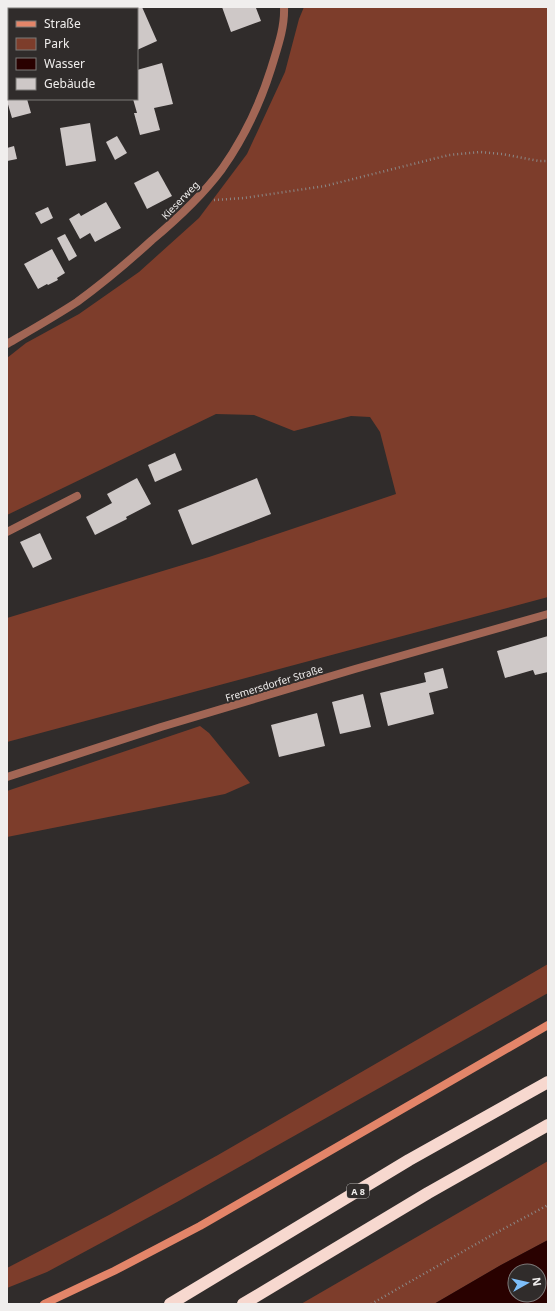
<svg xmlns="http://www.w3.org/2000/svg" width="555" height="1311" font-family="'Noto Sans',sans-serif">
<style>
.green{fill:#7d3d2b}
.water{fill:#290100;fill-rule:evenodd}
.building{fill:#cec8c7}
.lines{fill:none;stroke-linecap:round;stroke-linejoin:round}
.path{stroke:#8b8887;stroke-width:2.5;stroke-dasharray:1 3;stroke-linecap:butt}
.lane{stroke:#a26655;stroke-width:8}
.street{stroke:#a26655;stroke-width:8}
.secondary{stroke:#e38569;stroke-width:8}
.highway{stroke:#f7d8cf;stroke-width:12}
.labels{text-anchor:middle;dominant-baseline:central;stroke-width:4;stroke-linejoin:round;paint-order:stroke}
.shield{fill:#302c2b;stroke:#b6b4b3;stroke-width:1}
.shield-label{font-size:9px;font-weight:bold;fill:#f0eeed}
.street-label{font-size:10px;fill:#f0eeed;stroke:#302c2b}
</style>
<rect width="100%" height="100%" fill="#302c2b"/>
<g class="green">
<path d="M304,7H548V597L7,742V618L209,557L396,494L380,432L370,417L351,416L294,431L254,415L216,414L7,515V358L26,343L79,314L139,272L199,218L247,154L285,72L299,19Z"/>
<path d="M200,726L209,733L250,783L225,794L7,837V791Z"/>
<path d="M548,964V993L177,1202L47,1272L7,1288V1268L109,1215L218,1155Z"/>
<path d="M548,1161V1240L501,1265L434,1304H301Z"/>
</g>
<path class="water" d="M548,1240V1304H434L501,1265ZM515,1271H539V1295H515Z"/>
<g class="building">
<path d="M67,7H92L93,9H68Z"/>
<path d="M132,7H142L157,41L137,50V9H127Z"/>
<path d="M222,7H259L256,8L261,21L231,32Z"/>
<path d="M9,13V45H7V14Z"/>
<path d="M162,63L173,104L154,108L160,130L140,135L134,113H137L133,99H137V70Z"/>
<path d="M9,77V99H27L31,113L12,118L7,101V78Z"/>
<path d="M90,123L96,161L66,166L60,128Z"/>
<path d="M117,136L127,153L115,160L106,142Z"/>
<path d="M14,146L17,159L7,161V148Z"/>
<path d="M158,171L172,196L147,209L134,183Z"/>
<path d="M106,202L121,228L95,242L90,233L80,239L69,219L79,213L81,216Z"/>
<path d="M48,207L53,218L41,224L35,213Z"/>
<path d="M65,234L77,256L69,261L57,238Z"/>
<path d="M52,249L65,273L57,278L58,280L48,285L47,284L38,289L24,264Z"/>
<path d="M175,453L182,470L155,482L148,465Z"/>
<path d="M137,478L151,504L126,517L127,519L95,535L86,517L112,503L107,494Z"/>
<path d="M257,478L271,514L192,545L178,510Z"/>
<path d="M40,533L52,559L33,568L20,542Z"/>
<path d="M548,636V672L535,675L533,670L505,678L497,651Z"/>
<path d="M443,668L448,688L429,693L434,714L388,726L380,693L426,682L424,673Z"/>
<path d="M363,694L371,727L340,734L332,702Z"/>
<path d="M317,713L325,746L279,757L271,725Z"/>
</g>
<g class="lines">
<g class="path">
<path d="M214,200L244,198L325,186L449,155L480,152L502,154L539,161H548"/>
<path d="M371,1304L492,1235L548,1205"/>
</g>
<path class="lane" d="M7,532L77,496"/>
<g class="street">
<path d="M38,7L39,9"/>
<path d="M7,344C31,330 54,317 77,302C103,283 128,262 152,240C177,219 202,196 222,169C243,139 260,104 271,69C277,49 285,28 284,7"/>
<path d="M7,777L161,727L355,669L548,614"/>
</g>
<path class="secondary" d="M44,1304L114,1271L200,1226L548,1025"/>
<g class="highway">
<path d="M170,1304L409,1160L548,1082"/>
<path d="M243,1304L428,1193L548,1125"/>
</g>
</g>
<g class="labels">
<rect class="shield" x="347" y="1184" width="22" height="14" rx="3"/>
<g class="shield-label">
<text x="358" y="1191">A 8</text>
</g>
<g class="street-label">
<text transform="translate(180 200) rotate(-46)">Kieserweg</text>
<text transform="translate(274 683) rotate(-17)">Fremersdorfer Straße</text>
</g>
</g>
<rect width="555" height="1311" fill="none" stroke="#f0eeed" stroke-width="16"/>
<rect x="8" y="8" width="130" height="92" fill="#302c2b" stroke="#7d7a79"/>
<rect x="16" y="21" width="20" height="6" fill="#e38569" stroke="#7d7a79"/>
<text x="44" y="28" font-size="12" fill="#f0eeed">Straße</text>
<rect x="16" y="38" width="20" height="12" fill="#7d3d2b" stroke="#7d7a79"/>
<text x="44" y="48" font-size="12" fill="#f0eeed">Park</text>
<rect x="16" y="58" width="20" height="12" fill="#290100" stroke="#7d7a79"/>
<text x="44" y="68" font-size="12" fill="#f0eeed">Wasser</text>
<rect x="16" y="78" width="20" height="12" fill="#cec8c7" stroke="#7d7a79"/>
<text x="44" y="88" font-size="12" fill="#f0eeed">Gebäude</text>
<g transform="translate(527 1283) rotate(82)"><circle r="19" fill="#302c2b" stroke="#7d7a79"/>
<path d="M0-3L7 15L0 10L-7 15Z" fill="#7dbef9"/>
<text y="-6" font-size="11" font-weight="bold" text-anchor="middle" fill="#f0eeed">N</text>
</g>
</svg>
